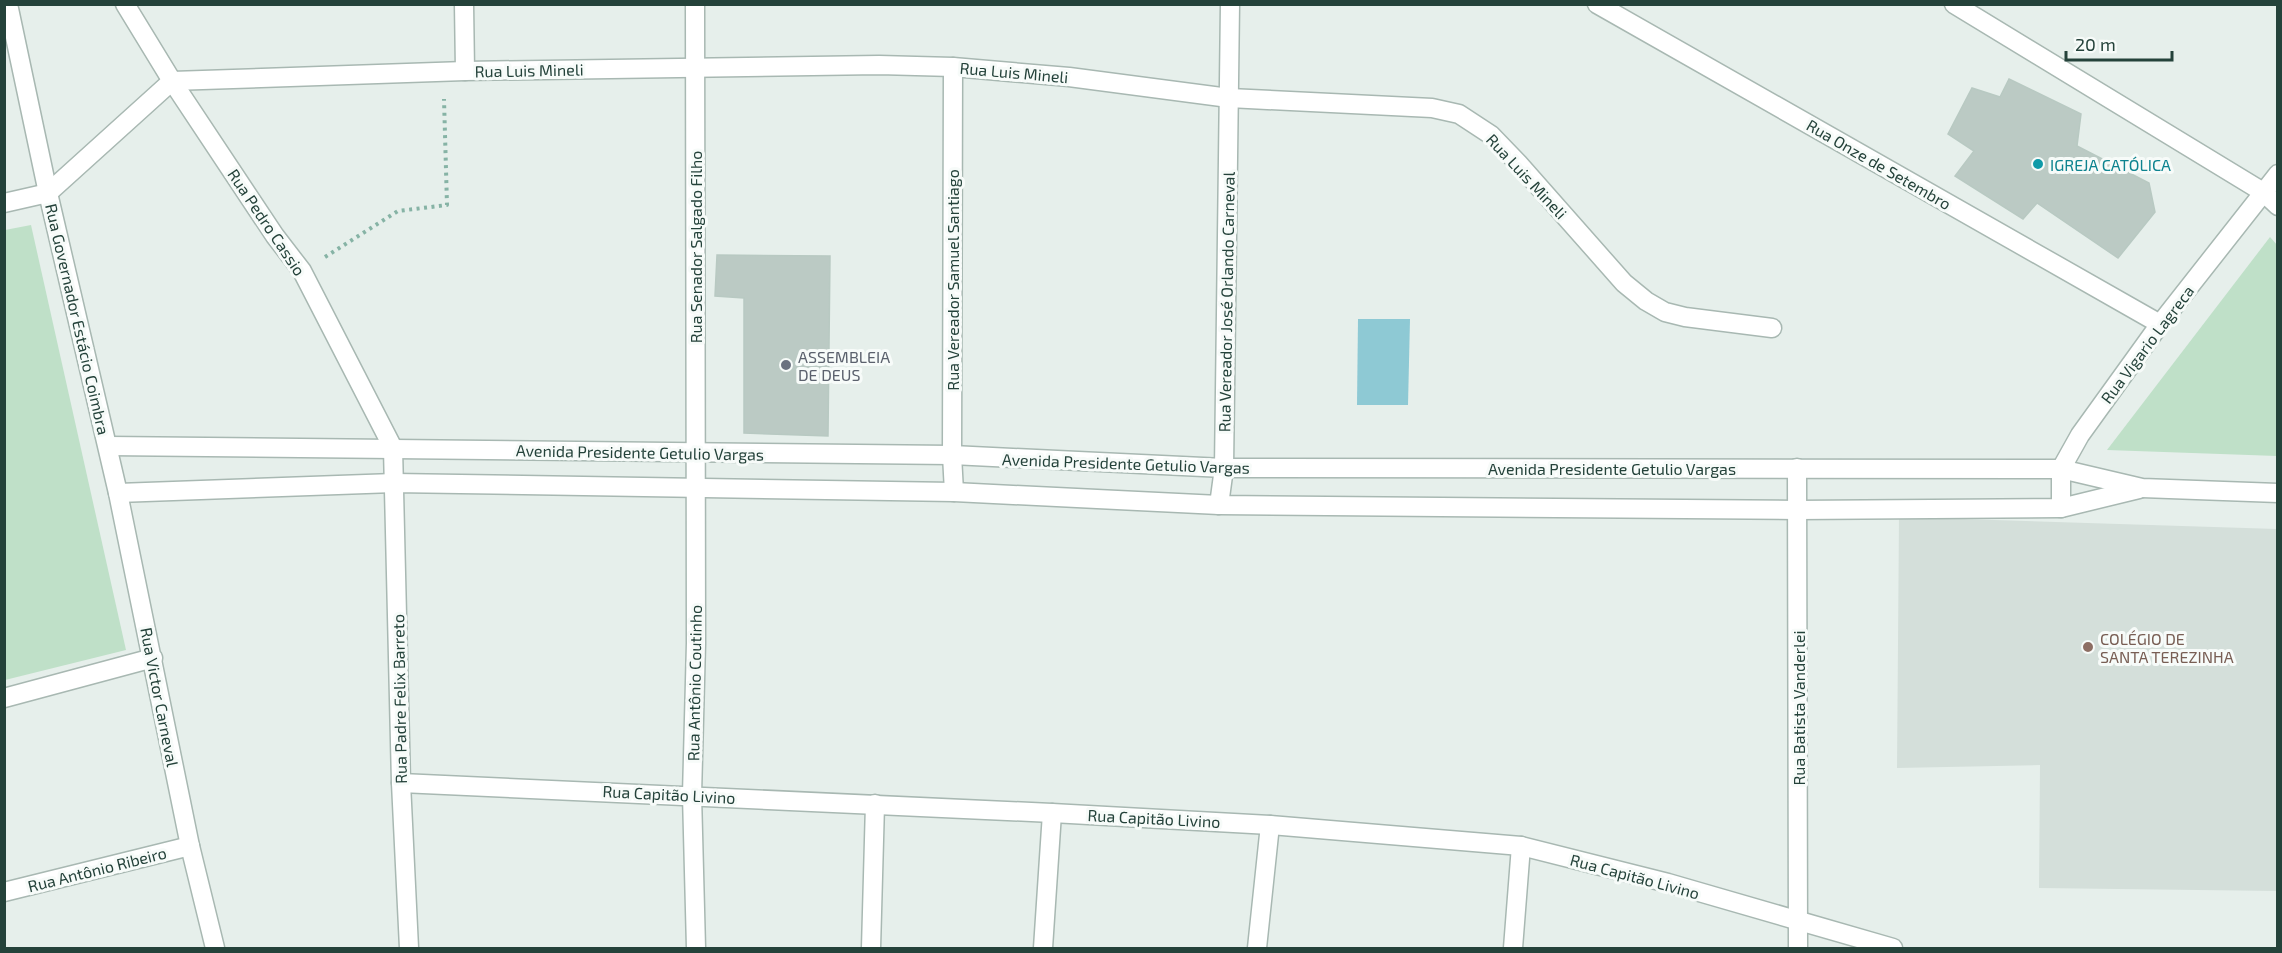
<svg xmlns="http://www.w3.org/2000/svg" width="2282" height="953" font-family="'Exo 2',sans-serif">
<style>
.built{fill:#d4dfda}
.green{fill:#bfe0c8}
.water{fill:#8ec9d4}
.building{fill:#bbcac4;stroke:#b8c9c2;stroke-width:1.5}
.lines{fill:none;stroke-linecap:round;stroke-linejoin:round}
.minor-casing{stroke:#a8b8b2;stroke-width:21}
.tertiary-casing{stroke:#a8b8b2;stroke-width:21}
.path{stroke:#86b3a5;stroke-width:4;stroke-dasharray:3 4.5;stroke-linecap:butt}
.minor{stroke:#fff;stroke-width:18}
.tertiary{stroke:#fff;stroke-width:18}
.culture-dot{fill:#0f9aa8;stroke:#f7fbf9;stroke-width:2}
.worship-dot{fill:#6b7280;stroke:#f7fbf9;stroke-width:2}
.education-dot{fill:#8d6e63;stroke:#f7fbf9;stroke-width:2}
.labels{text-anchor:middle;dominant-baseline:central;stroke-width:6;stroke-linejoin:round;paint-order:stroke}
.street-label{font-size:16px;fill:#24423a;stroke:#f7fbf9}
.culture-label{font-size:16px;fill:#0d838f;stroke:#f7fbf9;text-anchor:start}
.worship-label{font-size:16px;fill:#5b616d;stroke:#f7fbf9;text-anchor:start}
.education-label{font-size:16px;fill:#785e54;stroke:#f7fbf9;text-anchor:start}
</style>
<rect width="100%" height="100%" fill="#e6efeb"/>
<path class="built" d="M1899,517L2277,529V891L2039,888L2040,765L1897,768Z"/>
<g class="green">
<path d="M31,225L126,650L5,680V230Z"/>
<path d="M2270,237L2278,246L2277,456L2107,450Z"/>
</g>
<path class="water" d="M1358,319H1410L1408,405H1357Z"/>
<g class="building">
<path d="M2009,79L2081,114L2077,146L2149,183L2155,212L2118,258L2037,203L2023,219L1955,176L1974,151L1948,134L1972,88L2000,97Z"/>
<path d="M717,255L830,256L828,436L744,433V298L715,296Z"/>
</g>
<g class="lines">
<g class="minor-casing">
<g id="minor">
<path d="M8,4L48,193L118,493L190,846L215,948"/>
<path d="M125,4L172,81L275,236L302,271L393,448L401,783L409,948"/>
<path d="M464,4L465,71"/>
<path d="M695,4L696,643L692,795L696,948"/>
<path d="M1597,4L2160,324"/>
<path d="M953,67L952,455L954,492"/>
<path d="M4,203L48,193L172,81L465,71L879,65L953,67L1069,77L1229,98L1432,108L1459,114L1491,135L1518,163L1624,283L1646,301L1665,312L1685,317L1772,328"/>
<path d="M108,446L952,455L1224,468L2061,469L2142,488L2278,493"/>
<path d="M1797,468L1798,948"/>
<path d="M118,493L394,483L954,492L1219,505L1796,510L2061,508L2139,489"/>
<path d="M1219,505L1224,468L1230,4"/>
<path d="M2061,508V469L2080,435L2160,324L2278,174"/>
<path d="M4,698L153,658"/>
<path d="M401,783L1052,813L1270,825L1521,846L1668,883L1893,948"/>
<path d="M4,892L190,846"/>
<path d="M871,948L875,804"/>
<path d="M1043,948L1052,813"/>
<path d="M1257,948L1270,825"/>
<path d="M1513,948L1521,846"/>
</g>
</g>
<g class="tertiary-casing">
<path id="tertiary" d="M1954,4L2263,192L2278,206"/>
</g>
<path class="path" d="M325,257L398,211L447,205L444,99"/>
<use href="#minor" class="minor"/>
<use href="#tertiary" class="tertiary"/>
</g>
<circle class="culture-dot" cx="2038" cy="164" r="6"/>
<circle class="worship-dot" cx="786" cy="365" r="6"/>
<circle class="education-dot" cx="2088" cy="647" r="6"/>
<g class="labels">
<g class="street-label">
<text transform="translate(529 70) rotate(-1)">Rua Luis Mineli</text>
<text transform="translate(1014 72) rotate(5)">Rua Luis Mineli</text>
<text transform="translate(1879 164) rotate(30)">Rua Onze de Setembro</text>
<text transform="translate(1527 176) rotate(47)">Rua Luis Mineli</text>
<text transform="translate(267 222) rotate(56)">Rua Pedro Cassio</text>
<text transform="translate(695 247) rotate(-90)">Rua Senador Salgado Filho</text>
<text transform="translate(952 280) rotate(-90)">Rua Vereador Samuel Santiago</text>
<text transform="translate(1226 302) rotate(-89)">Rua Vereador José Orlando Carneval</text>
<text transform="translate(78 319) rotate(77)">Rua Governador Estácio Coimbra</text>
<text transform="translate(2147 344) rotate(-53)">Rua Vigario Lagreca</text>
<text transform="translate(640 452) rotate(1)">Avenida Presidente Getulio Vargas</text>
<text transform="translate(1126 463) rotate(2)">Avenida Presidente Getulio Vargas</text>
<text x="1612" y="468">Avenida Presidente Getulio Vargas</text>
<text transform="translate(694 683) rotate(-89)">Rua Antônio Coutinho</text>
<text transform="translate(160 697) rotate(79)">Rua Victor Carneval</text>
<text transform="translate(399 699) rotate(-91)">Rua Padre Felix Barreto</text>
<text transform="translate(1798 708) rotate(-90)">Rua Batista Vanderlei</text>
<text transform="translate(669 794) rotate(3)">Rua Capitão Livino</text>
<text transform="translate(1154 818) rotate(3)">Rua Capitão Livino</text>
<text transform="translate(97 869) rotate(-14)">Rua Antônio Ribeiro</text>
<text transform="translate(1635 876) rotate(15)">Rua Capitão Livino</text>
</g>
<g class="culture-label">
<text x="2050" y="164">IGREJA CATÓLICA</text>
</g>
<g class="worship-label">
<text x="798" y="356">ASSEMBLEIA<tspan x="798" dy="18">DE DEUS</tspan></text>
</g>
<g class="education-label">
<text x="2100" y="638">COLÉGIO DE<tspan x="2100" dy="18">SANTA TEREZINHA</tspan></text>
</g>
</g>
<rect width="2282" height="953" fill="none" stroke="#24423a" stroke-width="12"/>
<path d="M2066 51v9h106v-9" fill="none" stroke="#24423a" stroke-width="3"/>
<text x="2075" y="51" font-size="18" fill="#24423a" stroke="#f7fbf9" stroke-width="4.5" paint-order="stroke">20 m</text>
</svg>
